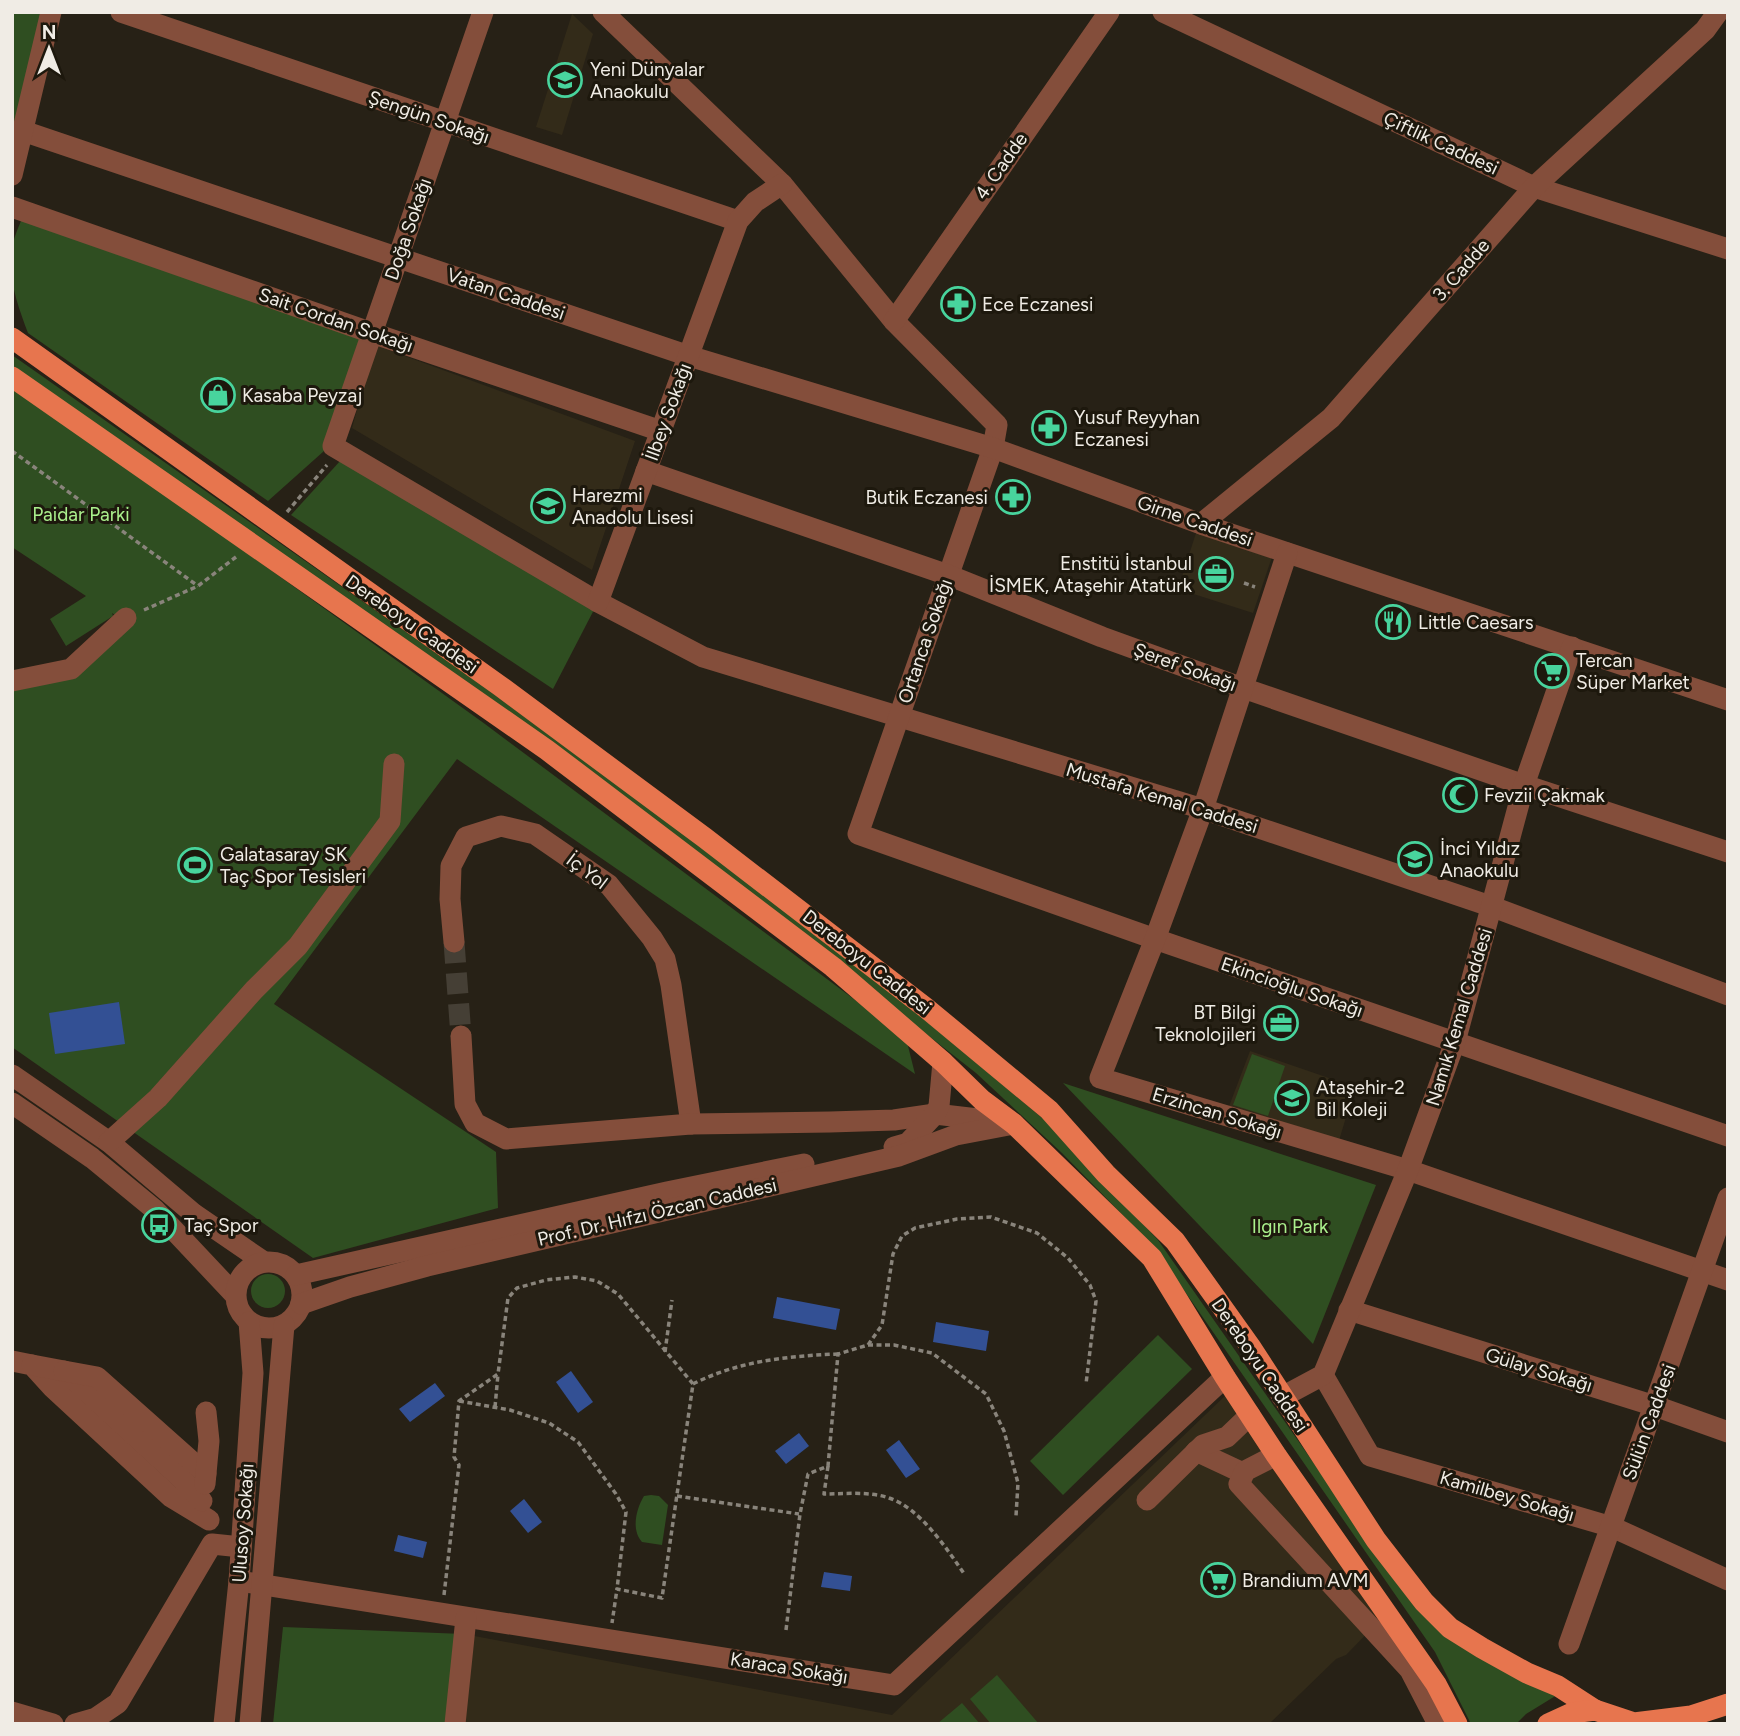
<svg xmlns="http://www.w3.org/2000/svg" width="1740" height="1736" font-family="Figtree,sans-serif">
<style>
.built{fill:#332b19}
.green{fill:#2f4e21}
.water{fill:#335094}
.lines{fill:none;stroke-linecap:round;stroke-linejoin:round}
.minor-tunnel{stroke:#453f35;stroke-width:21;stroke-dasharray:21 10;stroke-linecap:butt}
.path{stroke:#89847b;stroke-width:3.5;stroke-dasharray:5 3.5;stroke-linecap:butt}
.minor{stroke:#844e3b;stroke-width:21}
.major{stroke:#e7754e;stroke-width:21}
.labels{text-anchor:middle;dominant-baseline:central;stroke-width:6;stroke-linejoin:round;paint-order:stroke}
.poi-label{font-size:19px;fill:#f0ece5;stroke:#1d180d;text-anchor:start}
.street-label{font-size:19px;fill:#f0ece5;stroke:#1d180d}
.park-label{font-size:19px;fill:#abf08d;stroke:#1d180d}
</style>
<rect width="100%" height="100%" fill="#272116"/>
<g class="built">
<path d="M572,14L593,34L562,135L536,127Z"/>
<path d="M375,345L635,441L592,570L352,428Z"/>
<path d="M1196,533L1272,557L1253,613L1178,589Z"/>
<path d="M1250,1051L1355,1087L1338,1144L1228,1109Z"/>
<path d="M1227,1394L1382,1618L1346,1655L1336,1659L1269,1724H454L464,1634L892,1715Z"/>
</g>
<g class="green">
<path d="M12,12H43L12,135Z"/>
<path d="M23,216L372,333L324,451L268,501L28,333C18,306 7,277 12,247C14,237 19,226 23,216Z"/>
<path d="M12,355L473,679L707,851L919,1015L1047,1122L1158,1240L1380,1558L1448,1635L1557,1695L1526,1714L1516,1724H1471L1435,1652L1154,1247L1062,1153L976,1073L665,829L12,367Z"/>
<path d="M12,384L485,724L906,1038L915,1074L457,759L274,1004L496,1152L498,1208L313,1258L12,1047V689L71,677L126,623L112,613L113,616L66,646L50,619L86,596L12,547Z"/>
<path d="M341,460L598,602L553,689L291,515Z"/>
<path d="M1252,1054L1285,1066L1268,1116L1233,1105Z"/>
<path d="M1063,1083L1376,1185L1313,1344Z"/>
<circle cx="268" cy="1291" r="17"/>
<path d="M1158,1335L1192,1369L1063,1495L1030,1461Z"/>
<path d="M651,1495L659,1496L668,1505L662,1545L642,1542C631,1530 636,1509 644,1496Z"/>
<path d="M283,1627L464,1634L454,1724H273Z"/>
<path d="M997,1675L1039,1724H991L970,1699Z"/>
<path d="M962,1703L980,1724H937Z"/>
</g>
<g class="water">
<path d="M119,1002L125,1044L55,1054L49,1013Z"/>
<path d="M777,1297L840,1309L836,1330L773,1318Z"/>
<path d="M936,1322L989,1331L986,1351L933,1342Z"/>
<path d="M571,1371L593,1402L578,1413L556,1382Z"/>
<path d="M435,1383L445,1396L410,1422L399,1409Z"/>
<path d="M799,1433L809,1446L786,1464L775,1451Z"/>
<path d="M899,1440L920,1469L906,1478L886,1450Z"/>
<path d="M524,1499L542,1522L528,1533L510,1511Z"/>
<path d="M398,1535L427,1542L423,1558L394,1551Z"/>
<path d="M824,1572L852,1576L850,1591L821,1587Z"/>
</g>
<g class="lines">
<path class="minor-tunnel" d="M454,942L461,1036"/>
<g class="path">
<path d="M12,451L198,586"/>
<path d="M287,512L327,465"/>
<path d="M1244,583L1255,587"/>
<path d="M144,610L198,586L236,557"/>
<path d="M868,1345H894L932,1353L986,1394L1004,1431L1018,1483L1016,1516"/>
<path d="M665,1352L672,1300"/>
<path d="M693,1384C738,1361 788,1356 838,1354"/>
<path d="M459,1401L510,1410L549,1423L578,1442L616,1494L626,1512L617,1589"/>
<path d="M495,1407L498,1374"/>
<path d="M828,1466L824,1494C845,1494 869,1491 889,1498C920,1508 947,1549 965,1575"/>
<path d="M677,1496L799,1514"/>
<path d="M444,1595L459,1465L454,1457L459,1401L498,1374L508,1298L517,1288L546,1280L575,1277L597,1281L618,1294L693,1384L662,1598L617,1589L612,1623"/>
<path d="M786,1630L800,1514L808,1474L828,1466L838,1354L868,1345L882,1325L893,1254L902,1236L915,1228L957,1219L991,1217L1037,1233L1068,1258L1090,1285L1096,1301L1086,1384"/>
</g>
<g class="minor">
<path d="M121,12L738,221"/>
<path d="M483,12L333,446L598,602L703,657L1203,809L1493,907L1728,995"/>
<path d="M603,12L782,184L894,321L997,425L993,448L858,834L1155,939L1728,1136"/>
<path d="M1163,12L1534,187L1728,249"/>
<path d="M23,131L689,356L993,448L1201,524L1728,700"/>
<path d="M12,175L51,12"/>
<path d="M12,207L372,333L661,431"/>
<path d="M894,321L1109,12"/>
<path d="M646,471L948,575L1102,637L1243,688L1524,785L1728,852"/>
<path d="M1201,524L1331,418L1534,187L1705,30L1718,12"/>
<path d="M1287,553L1203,809L1155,939L1100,1078L1408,1170L1728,1280"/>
<path d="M598,602L738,221L755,202L782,184"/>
<path d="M12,681L71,669L126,618"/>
<path d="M454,942L450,899L451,866L466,837L501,826L535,834L609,885L652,938L665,959L671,985L691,1124"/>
<path d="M461,1036L465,1104L475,1123L506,1139L691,1124L830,1122L894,1120L935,1114L995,1121"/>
<path d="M12,1075L109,1142L194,1214L264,1262"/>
<path d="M12,1103L92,1158L154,1209L235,1295"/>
<path d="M109,1142L158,1098L254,990L298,946L390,821L394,764"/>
<path d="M894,1147L908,1143L935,1114L939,1106L943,1062"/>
<circle cx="269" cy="1295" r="33"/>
<path d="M296,1275L667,1192L804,1164"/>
<path d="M301,1304L350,1287L427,1266L899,1156L956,1135L1014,1124"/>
<path d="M1349,1310L1655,1406L1728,1432"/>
<path d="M12,1361L32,1365L52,1387L171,1497L209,1520"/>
<path d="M32,1365L64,1371L184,1481L202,1501"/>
<path d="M64,1371L97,1377L206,1474"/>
<path d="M1323,1375L1370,1456L1612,1527L1728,1580"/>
<path d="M1282,1397L1323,1375L1408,1170L1455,1042L1524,785L1572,647"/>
<path d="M1196,1451L1243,1473"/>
<path d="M1276,1455L1245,1471L1239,1484L1410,1670L1438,1724"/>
<path d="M205,1484L209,1441L206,1412"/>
<path d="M1147,1500L1203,1445L1227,1437L1250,1415"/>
<path d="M239,1581L894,1685L1225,1377"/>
<path d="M1569,1644L1728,1198"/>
<path d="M12,1712L53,1724"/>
<path d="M75,1724L96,1718L118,1703L212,1544L241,1547"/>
<path d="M224,1724L239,1581L253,1373L249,1322"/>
<path d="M250,1724L284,1325"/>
<path d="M455,1724L466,1618"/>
</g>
<g class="major">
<path d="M12,338L500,686L705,838L926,1008L1049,1110L1106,1174L1175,1241L1250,1346L1376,1540L1424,1602L1450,1628L1482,1648L1527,1673L1558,1686L1595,1710"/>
<path d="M12,377L547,750L833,967L943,1062L982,1100L1014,1124L1152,1258L1225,1377L1276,1455L1436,1684L1457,1724"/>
<path d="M1548,1724L1572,1713L1595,1710L1634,1723L1691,1716L1728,1704"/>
</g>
</g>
<defs>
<g id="school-ring" transform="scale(1.75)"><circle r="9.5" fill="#1d180d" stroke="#48d49d" stroke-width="1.5"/><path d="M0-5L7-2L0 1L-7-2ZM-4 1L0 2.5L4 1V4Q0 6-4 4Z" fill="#48d49d"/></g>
<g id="pharmacy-ring" transform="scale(1.75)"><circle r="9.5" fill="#1d180d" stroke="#48d49d" stroke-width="1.5"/><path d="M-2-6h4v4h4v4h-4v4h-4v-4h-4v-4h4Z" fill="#48d49d"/></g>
<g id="shop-ring" transform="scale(1.75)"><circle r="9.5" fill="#1d180d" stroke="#48d49d" stroke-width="1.5"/><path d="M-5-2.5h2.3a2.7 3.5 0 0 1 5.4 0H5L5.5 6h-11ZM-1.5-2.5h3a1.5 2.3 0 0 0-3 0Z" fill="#48d49d"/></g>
<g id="office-ring" transform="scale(1.75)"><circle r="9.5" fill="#1d180d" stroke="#48d49d" stroke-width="1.5"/><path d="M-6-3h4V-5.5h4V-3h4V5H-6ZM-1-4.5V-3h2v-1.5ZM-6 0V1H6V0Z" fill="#48d49d"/></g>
<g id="restaurant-ring" transform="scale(1.75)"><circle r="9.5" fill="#1d180d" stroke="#48d49d" stroke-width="1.5"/><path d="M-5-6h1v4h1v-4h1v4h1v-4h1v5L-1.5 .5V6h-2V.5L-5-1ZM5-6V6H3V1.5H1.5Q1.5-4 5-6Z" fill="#48d49d"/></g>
<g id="supermarket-ring" transform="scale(1.75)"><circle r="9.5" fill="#1d180d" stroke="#48d49d" stroke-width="1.5"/><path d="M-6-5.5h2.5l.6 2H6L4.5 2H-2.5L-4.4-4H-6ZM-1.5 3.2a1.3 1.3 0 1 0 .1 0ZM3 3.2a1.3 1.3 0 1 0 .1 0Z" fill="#48d49d"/></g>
<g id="mosque-ring" transform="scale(1.75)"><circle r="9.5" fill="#1d180d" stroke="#48d49d" stroke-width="1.5"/><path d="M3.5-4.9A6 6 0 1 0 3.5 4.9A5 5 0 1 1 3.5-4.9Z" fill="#48d49d"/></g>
<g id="stadium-ring" transform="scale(1.75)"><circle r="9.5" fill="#1d180d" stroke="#48d49d" stroke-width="1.5"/><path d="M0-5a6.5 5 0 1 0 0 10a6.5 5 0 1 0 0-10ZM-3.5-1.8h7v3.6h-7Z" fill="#48d49d"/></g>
<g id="bus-ring" transform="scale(1.75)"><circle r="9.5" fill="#1d180d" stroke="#48d49d" stroke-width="1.5"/><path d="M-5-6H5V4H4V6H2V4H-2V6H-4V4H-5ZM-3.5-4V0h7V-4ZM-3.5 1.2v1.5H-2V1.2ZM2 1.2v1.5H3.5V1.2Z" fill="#48d49d"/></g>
</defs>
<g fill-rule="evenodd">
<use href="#school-ring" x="565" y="80"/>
<use href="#pharmacy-ring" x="958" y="304"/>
<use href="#shop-ring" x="218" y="395"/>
<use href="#pharmacy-ring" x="1049" y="428"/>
<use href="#pharmacy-ring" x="1013" y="497"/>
<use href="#school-ring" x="548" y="506"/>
<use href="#office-ring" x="1216" y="574"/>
<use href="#restaurant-ring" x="1393" y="622"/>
<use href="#supermarket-ring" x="1552" y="671"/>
<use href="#mosque-ring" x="1460" y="795"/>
<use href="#school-ring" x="1415" y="859"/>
<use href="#stadium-ring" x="195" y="865"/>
<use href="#office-ring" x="1281" y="1023"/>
<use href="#school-ring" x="1292" y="1098"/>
<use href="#bus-ring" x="159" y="1225"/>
<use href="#supermarket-ring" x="1218" y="1580"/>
</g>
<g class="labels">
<g class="poi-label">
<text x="590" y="69">Yeni Dünyalar<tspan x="590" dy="22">Anaokulu</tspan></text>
<text x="982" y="304">Ece Eczanesi</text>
<text x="242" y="395">Kasaba Peyzaj</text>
<text x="1074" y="417">Yusuf Reyyhan<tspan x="1074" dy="22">Eczanesi</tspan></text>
<text x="572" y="495">Harezmi<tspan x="572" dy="22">Anadolu Lisesi</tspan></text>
<text x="988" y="497" text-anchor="end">Butik Eczanesi</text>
<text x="1192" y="563" text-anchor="end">Enstitü İstanbul<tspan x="1192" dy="22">İSMEK, Ataşehir Atatürk</tspan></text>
<text x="1418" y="622">Little Caesars</text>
<text x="1576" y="660">Tercan<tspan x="1576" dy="22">Süper Market</tspan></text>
<text x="1484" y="795">Fevzii Çakmak</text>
<text x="1440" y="848">İnci Yıldız<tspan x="1440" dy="22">Anaokulu</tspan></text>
<text x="220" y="854">Galatasaray SK<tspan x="220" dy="22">Taç Spor Tesisleri</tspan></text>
<text x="1256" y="1012" text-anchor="end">BT Bilgi<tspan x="1256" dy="22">Teknolojileri</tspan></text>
<text x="1316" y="1087">Ataşehir-2<tspan x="1316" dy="22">Bil Koleji</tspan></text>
<text x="184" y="1225">Taç Spor</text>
<text x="1242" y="1580">Brandium AVM</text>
</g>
<g class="street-label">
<text transform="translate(429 117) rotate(19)">Şengün Sokağı</text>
<text transform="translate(1441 143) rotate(25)">Çiftlik Caddesi</text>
<text transform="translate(1001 166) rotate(-55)">4. Cadde</text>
<text transform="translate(408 229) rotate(-71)">Doğa Sokağı</text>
<text transform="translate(1461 270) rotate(-49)">3. Cadde</text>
<text transform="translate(506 294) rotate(19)">Vatan Caddesi</text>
<text transform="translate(336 320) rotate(19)">Sait Cordan Sokağı</text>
<text transform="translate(668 412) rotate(-70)">İlbey Sokağı</text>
<text transform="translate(1195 521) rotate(19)">Girne Caddesi</text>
<text transform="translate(412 624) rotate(35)">Dereboyu Caddesi</text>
<text transform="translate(925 641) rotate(-71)">Ortanca Sokağı</text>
<text transform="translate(1185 667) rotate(20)">Şeref Sokağı</text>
<text transform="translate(1162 798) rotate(17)">Mustafa Kemal Caddesi</text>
<text transform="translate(587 871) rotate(37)">İç Yol</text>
<text transform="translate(867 962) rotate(38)">Dereboyu Caddesi</text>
<text transform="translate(1292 987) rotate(19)">Ekincioğlu Sokağı</text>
<text transform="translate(1459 1017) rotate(-73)">Namık Kemal Caddesi</text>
<text transform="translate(1217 1113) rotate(17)">Erzincan Sokağı</text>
<text transform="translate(657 1212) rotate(-13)">Prof. Dr. Hıfzı Özcan Caddesi</text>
<text transform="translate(1260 1365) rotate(56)">Dereboyu Caddesi</text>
<text transform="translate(1539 1370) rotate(17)">Gülay Sokağı</text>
<text transform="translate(1649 1422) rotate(-70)">Sülün Caddesi</text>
<text transform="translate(1507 1496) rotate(16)">Kamilbey Sokağı</text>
<text transform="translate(243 1523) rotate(-86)">Ulusoy Sokağı</text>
<text transform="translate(789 1668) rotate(9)">Karaca Sokağı</text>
</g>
<g class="park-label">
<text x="81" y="514">Paidar Parki</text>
<text x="1290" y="1226">Ilgın Park</text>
</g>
</g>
<rect width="1740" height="1736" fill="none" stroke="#f0ece5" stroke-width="28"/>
<g transform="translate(49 49)" stroke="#1d180d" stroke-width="5" paint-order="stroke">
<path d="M0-5L12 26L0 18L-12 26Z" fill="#f0ece5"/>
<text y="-10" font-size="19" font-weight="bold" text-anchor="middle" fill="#f0ece5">N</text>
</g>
</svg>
